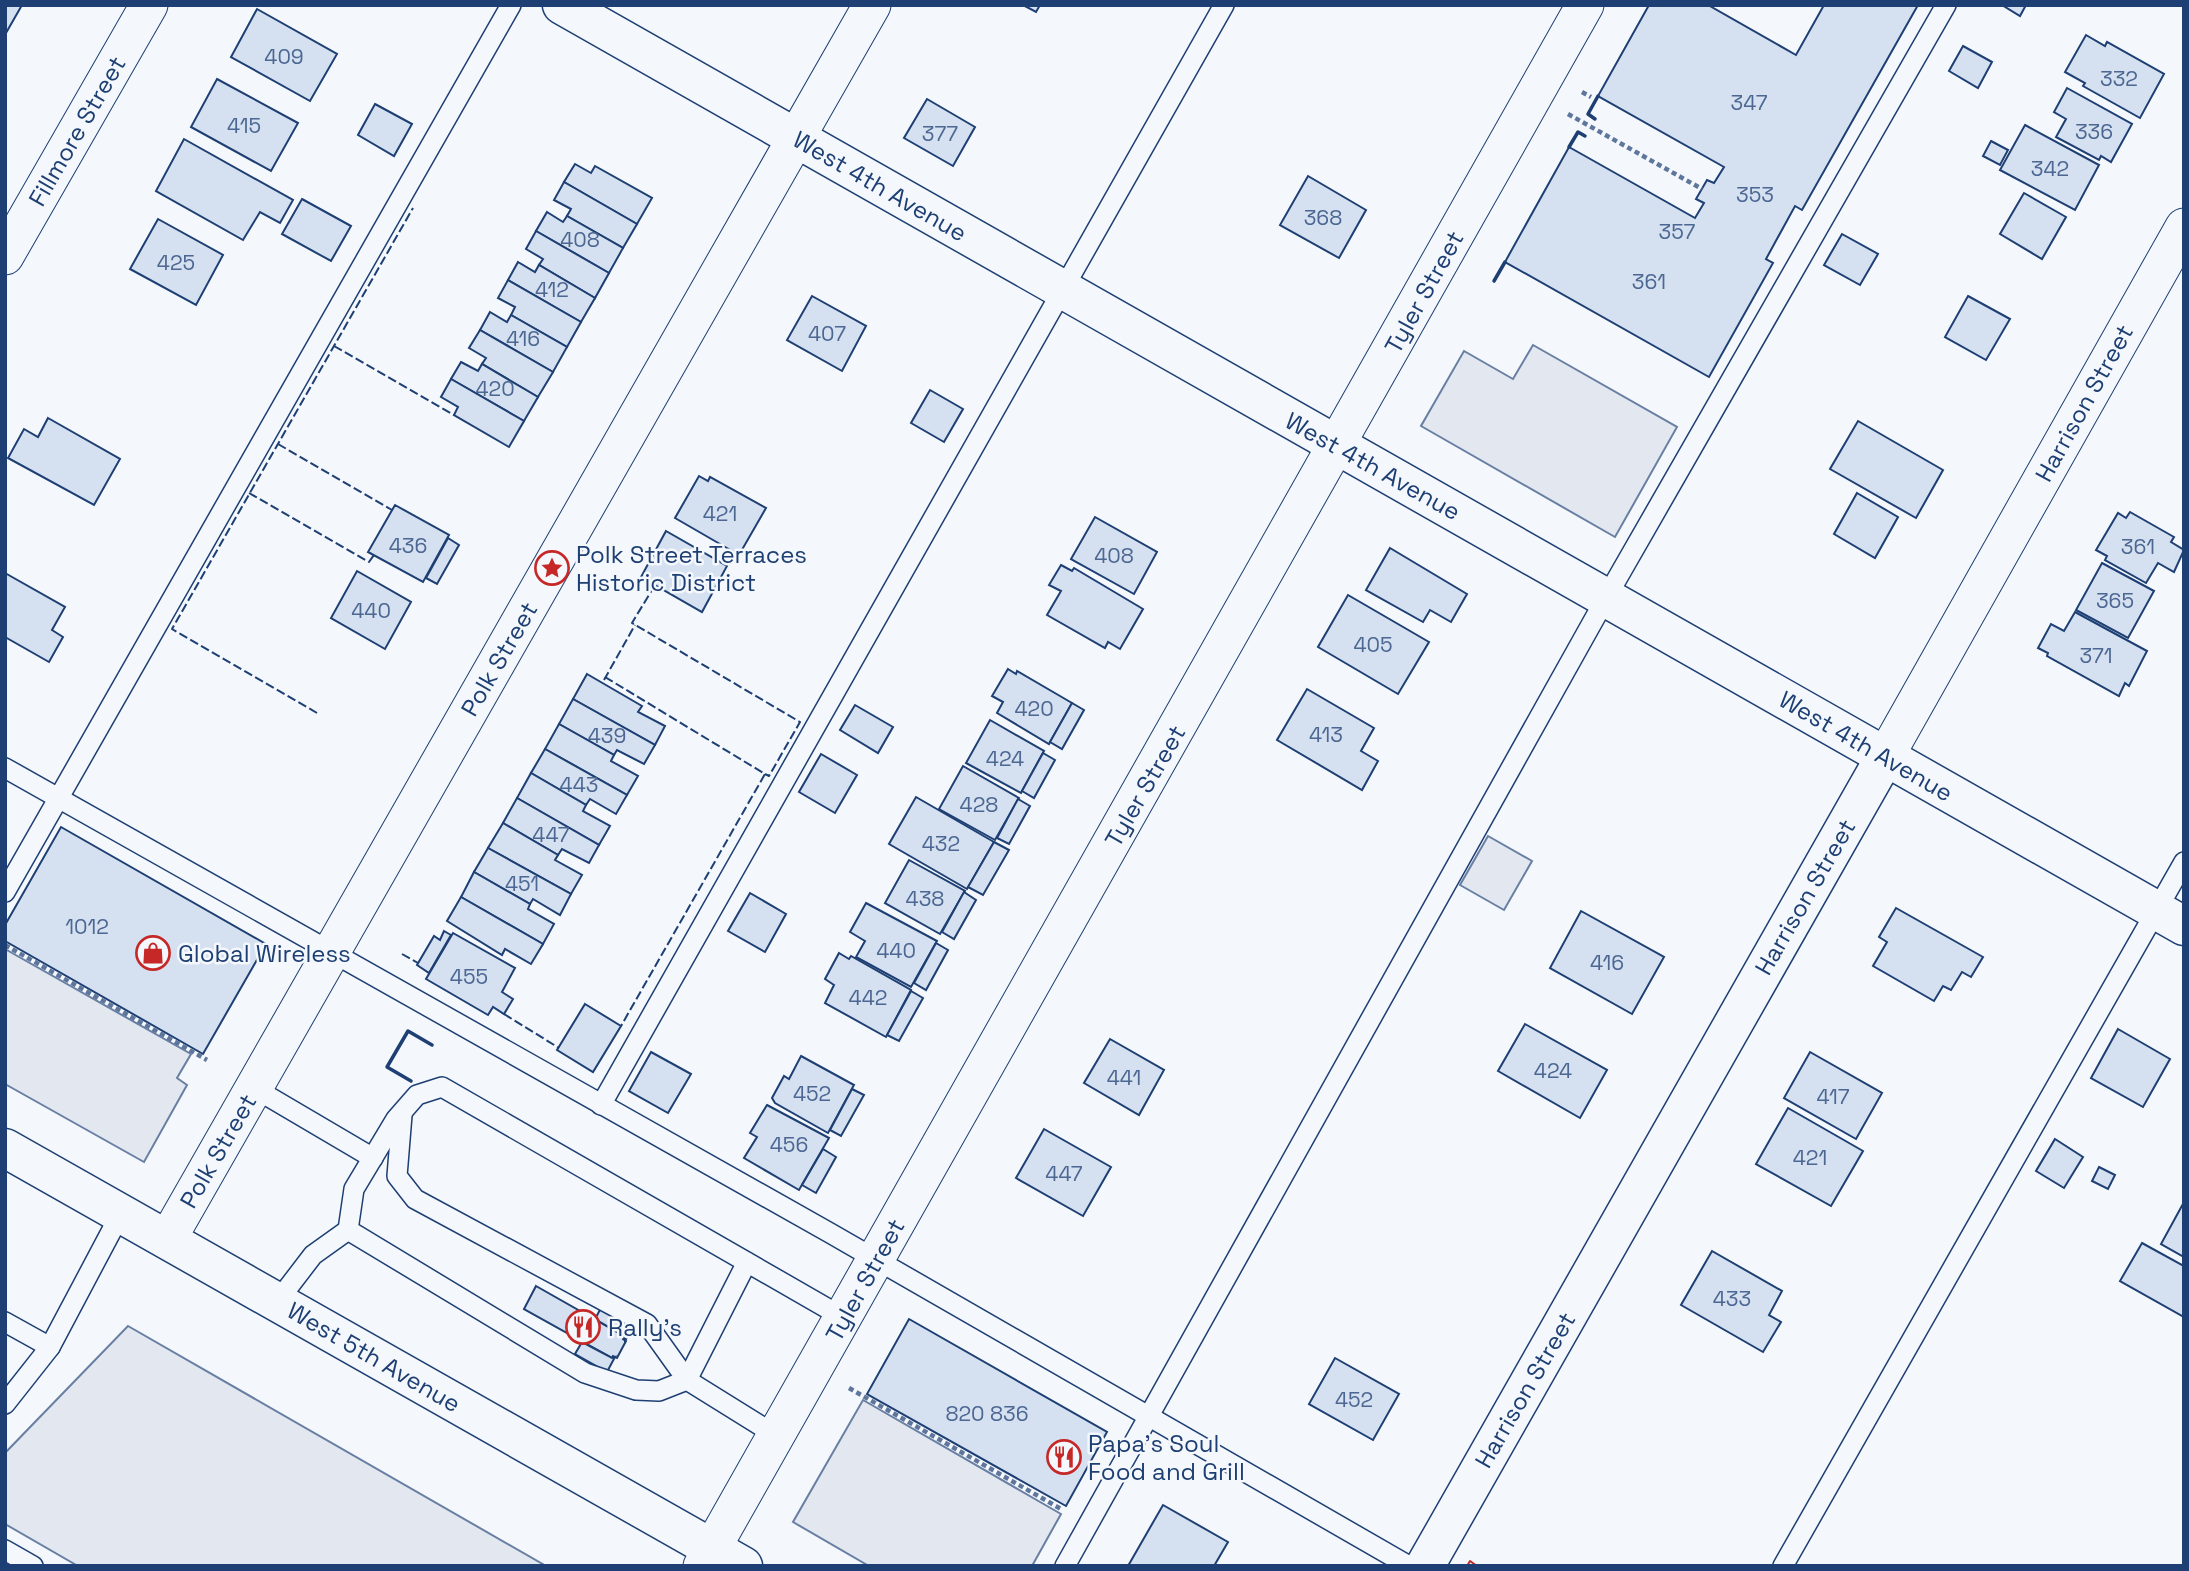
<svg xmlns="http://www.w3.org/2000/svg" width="2189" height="1571" font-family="'Space Grotesk',sans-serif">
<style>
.parking{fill:#e3e8f0;stroke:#687fa3;stroke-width:2}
.building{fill:#d5e0f0;stroke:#1d3f73;stroke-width:2}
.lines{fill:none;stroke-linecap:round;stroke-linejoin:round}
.service-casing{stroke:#1d3f73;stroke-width:22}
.minor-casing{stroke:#1d3f73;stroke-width:39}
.tertiary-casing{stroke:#1d3f73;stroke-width:41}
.primary-casing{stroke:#1d3f73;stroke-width:41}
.path{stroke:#5e769c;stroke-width:4.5;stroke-dasharray:5 3.5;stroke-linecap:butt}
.service{stroke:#f4f7fb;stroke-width:19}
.minor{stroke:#f4f7fb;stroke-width:37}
.tertiary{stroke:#f4f7fb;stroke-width:38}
.primary{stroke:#f4f7fb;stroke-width:38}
.fence{stroke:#1d3f73;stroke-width:2;stroke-dasharray:9 3.5;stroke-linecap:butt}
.wall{stroke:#1d3f73;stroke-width:3.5}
.power{stroke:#c62828;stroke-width:2;stroke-dasharray:24 5 3.5 5;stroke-linecap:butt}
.labels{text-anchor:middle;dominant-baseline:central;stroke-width:5;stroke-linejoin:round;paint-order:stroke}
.number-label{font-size:21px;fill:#4b6792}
.street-label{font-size:24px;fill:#1d3f73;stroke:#f4f7fb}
.poi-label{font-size:24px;fill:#1d3f73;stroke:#f4f7fb;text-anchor:start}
</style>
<rect width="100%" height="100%" fill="#f4f7fb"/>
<g class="parking">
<path d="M1533,345L1677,427L1615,537L1421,426L1464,351L1513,379Z"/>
<path d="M1488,836L1532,861L1504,910L1460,885Z"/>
<path d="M5,949L191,1054L177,1078L187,1085L144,1162L5,1084Z"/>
<path d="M128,1326L546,1566H78L5,1524V1453Z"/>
<path d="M863,1400L1061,1514L1032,1566H869L793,1522Z"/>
</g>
<g class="building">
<path d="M5,5H22L6,33H5Z"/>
<path d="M1023,5H1040L1036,12Z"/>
<path d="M1649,5H1708L1796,55L1824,5H1918L1802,210L1795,206L1766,259L1773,263L1709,377L1505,262L1569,147L1695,218L1704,203L1696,199L1707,180L1714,183L1724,167L1598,96Z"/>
<path d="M2002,5H2026L2020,16Z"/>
<path d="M257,9L337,54L310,101L231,57Z"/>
<path d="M2086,35L2105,46L2107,42L2164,74L2140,118L2083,86L2085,83L2065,72Z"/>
<path d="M1963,46L1992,62L1978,88L1949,71Z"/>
<path d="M217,79L298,123L271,171L191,127Z"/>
<path d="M2067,88L2132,124L2111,162L2101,156L2099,160L2056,137L2066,119L2054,112Z"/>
<path d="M927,99L975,127L953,166L904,138Z"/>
<path d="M375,104L412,124L394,156L358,135Z"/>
<path d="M2025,125L2099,165L2075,210L2000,170Z"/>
<path d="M184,139L293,200L280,223L260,212L243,240L156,191Z"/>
<path d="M1991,141L2008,150L2000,165L1983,156Z"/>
<path d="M575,164L591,173L595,166L652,198L637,224L564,182Z"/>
<path d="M1308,176L1366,210L1339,258L1280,225Z"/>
<path d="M564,182L637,224L623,248L567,216L571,209L554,200Z"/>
<path d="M2024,193L2066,217L2042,259L2000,234Z"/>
<path d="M302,199L351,226L331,261L282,234Z"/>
<path d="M547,212L563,222L567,216L623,248L609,273L536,231Z"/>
<path d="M158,219L223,255L196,305L130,269Z"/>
<path d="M536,231L609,273L595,298L539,265L543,259L526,249Z"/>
<path d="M1842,234L1878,254L1860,285L1824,265Z"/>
<path d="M518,262L535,272L539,265L595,298L581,322L508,280Z"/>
<path d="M508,280L581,322L567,347L511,315L515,307L498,298Z"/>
<path d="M812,296L866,326L842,371L787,340Z"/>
<path d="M1968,296L2010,319L1986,360L1945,337Z"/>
<path d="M490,312L507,322L511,315L567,347L553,372L480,330Z"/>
<path d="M480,330L553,372L538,397L482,364L486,358L469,348Z"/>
<path d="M461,362L478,371L482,364L538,397L524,421L451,379Z"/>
<path d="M451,379L524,421L509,447L454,415L458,407L441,397Z"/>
<path d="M930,390L963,409L944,442L911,423Z"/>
<path d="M48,418L120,459L94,505L8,458L24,429L38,437Z"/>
<path d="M1858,421L1943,470L1916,518L1830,469Z"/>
<path d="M699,476L708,481L710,477L766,508L739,555L675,518Z"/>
<path d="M1857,493L1898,517L1875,558L1834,534Z"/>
<path d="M395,505L449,535L423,582L368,552Z"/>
<path d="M2130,512L2174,537L2171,542L2184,550L2174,572L2158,563L2146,583L2105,560L2107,556L2096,550L2118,513L2126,518Z"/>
<path d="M1095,517L1157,552L1134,594L1071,559Z"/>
<path d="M666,531L727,566L702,612L641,577Z"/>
<path d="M448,538L459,545L437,584L426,578Z"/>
<path d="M1390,548L1467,594L1451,622L1430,610L1423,622L1366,590Z"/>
<path d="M2102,563L2154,591L2128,638L2076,610Z"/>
<path d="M1061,565L1072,571L1074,568L1143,609L1120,649L1108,642L1105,648L1047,615L1061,591L1049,585Z"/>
<path d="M357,571L411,602L385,649L331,618Z"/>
<path d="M5,573L65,607L52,630L63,637L49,662L5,637Z"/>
<path d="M1348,595L1429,642L1398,694L1318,647Z"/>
<path d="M2075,612L2147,651L2129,686L2125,683L2119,696L2047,656L2048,653L2038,648L2051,624L2064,631Z"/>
<path d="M1008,669L1016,674L1017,671L1072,703L1049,744L997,713L1003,702L992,696Z"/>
<path d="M587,674L642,706L638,712L665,726L655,745L573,699Z"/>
<path d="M1307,689L1374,728L1361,751L1378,761L1362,790L1277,740Z"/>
<path d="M573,699L655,745L644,764L617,750L614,755L559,724Z"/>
<path d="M1072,703L1084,710L1062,749L1050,742Z"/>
<path d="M855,705L893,727L878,753L840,730Z"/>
<path d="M990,720L1044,751L1021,793L966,763Z"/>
<path d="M559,724L614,755L611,761L638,776L627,795L545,749Z"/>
<path d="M545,749L627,795L616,814L590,799L586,805L531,773Z"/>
<path d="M1043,753L1055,760L1034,798L1022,791Z"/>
<path d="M821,754L857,775L835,813L799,792Z"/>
<path d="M963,766L1019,798L995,840L939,809Z"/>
<path d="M531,773L586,805L583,811L610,826L599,845L517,798Z"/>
<path d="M916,797L994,842L967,889L889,844Z"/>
<path d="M517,798L599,845L589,863L562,849L558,855L503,823Z"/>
<path d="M1018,799L1030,806L1009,844L997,838Z"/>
<path d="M503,823L558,855L555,860L582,875L571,894L488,848Z"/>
<path d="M61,827L266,944L203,1054L5,941V925Z"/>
<path d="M994,842L1009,850L983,895L968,887Z"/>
<path d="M488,848L571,894L560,915L533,899L530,904L474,872Z"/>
<path d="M909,860L965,891L940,934L885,903Z"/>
<path d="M474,872L530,904L528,909L554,924L543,944L461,897Z"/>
<path d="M964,892L976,900L954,939L942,932Z"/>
<path d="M750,893L786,914L765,952L728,931Z"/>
<path d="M461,897L543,944L531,964L505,949L502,955L447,921Z"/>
<path d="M866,903L937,941L911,987L856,957L865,941L850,932Z"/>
<path d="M1896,908L1983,957L1971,977L1962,972L1951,990L1943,986L1934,1001L1873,966L1887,942L1879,937Z"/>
<path d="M1581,911L1664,957L1632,1014L1550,968Z"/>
<path d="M444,931L451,935L429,973L417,965L434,936L440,940Z"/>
<path d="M453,933L515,968L502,992L513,999L504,1014L493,1007L488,1015L426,979Z"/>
<path d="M936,943L948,950L926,990L914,983Z"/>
<path d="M839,953L849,959L851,956L911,990L886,1037L825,1003L834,985L825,979Z"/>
<path d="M911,991L923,998L899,1041L887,1035Z"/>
<path d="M585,1004L621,1026L593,1072L557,1050Z"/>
<path d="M1525,1024L1607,1070L1580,1118L1498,1071Z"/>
<path d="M2118,1029L2170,1059L2143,1107L2091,1078Z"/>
<path d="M1110,1039L1164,1070L1139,1115L1084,1083Z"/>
<path d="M651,1052L691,1074L668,1113L629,1091Z"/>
<path d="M1810,1052L1882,1093L1856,1139L1784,1098Z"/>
<path d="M801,1056L854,1085L828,1133L775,1103L772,1098L784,1076L789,1079Z"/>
<path d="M852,1089L864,1095L841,1136L830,1130Z"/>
<path d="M767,1105L829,1138L799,1190L744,1158L757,1137L750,1133Z"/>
<path d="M1788,1108L1863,1151L1831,1206L1756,1164Z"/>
<path d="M1044,1129L1111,1167L1083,1216L1016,1178Z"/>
<path d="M2055,1139L2083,1157L2064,1188L2036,1171Z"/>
<path d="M823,1149L836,1157L816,1193L802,1185Z"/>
<path d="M2099,1167L2115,1175L2108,1189L2092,1181Z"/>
<path d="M2184,1202V1257L2161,1244Z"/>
<path d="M2142,1243L2184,1266V1317L2120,1281Z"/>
<path d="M1712,1251L1782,1291L1769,1315L1781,1322L1763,1352L1681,1305Z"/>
<path d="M536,1286L624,1336L623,1339L626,1341L617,1358L613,1356L612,1358L524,1309Z"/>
<path d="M602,1306L634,1325L625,1341L624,1336L595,1319Z"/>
<path d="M909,1319L1107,1432L1066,1506L867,1394Z"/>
<path d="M582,1342L612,1358L615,1357L607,1372L575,1354Z"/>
<path d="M1335,1358L1399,1394L1373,1440L1309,1404Z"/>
<path d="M1163,1505L1228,1542L1214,1566H1128Z"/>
</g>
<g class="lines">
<g class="service-casing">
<g id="service">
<path d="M5,768L830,1233L1409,1566"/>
<path d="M5,892L511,5"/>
<path d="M254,1088L373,1158"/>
<path d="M601,1105L1224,5"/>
<path d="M402,1115L397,1176L415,1199L647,1324L687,1380L777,1436"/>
<path d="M747,1262L687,1380L659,1391L636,1390L585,1373L348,1230L354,1189L396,1119L417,1095L442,1087L844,1318"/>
<path d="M277,1302L313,1255L348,1230"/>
<path d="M5,1322L50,1347"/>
<path d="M5,1404L50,1347L121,1213"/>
<path d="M5,1550L33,1566"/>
<path d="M1065,1566L1606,598L1946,5"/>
<path d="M1783,1566L2184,862"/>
</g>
</g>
<g class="minor-casing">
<g id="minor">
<path d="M5,256L149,5"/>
<path d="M1885,757L2184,227"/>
<path d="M167,1240L872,5"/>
<path d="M702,1566L1585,5"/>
</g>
</g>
<g class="tertiary-casing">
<path id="tertiary" d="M1425,1566L1885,757"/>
</g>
<g class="primary-casing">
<g id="primary">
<path d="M562,5L2184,926"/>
<path d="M5,1148L743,1566"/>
</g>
</g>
<g class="path">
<path d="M1582,92L1591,97"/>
<path d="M1568,114L1702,189"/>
<path d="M5,945L207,1060"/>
<path d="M849,1388L1061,1509"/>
</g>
<use href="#service" class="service"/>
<use href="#minor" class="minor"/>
<use href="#tertiary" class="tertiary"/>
<use href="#primary" class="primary"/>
<g class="fence">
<path d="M334,346L454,415"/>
<path d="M278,444L392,510"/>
<path d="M249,493L369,562L374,555"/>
<path d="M655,585L632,623L800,722L769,776L765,774"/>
<path d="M605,677L765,774L621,1026"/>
<path d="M604,680L635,625"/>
<path d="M317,713L172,629L413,208"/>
<path d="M402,954L418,963"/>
<path d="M504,1014L559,1048"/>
</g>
<g class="wall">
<path d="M1595,119L1588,114L1598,96"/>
<path d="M1569,147L1578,132L1585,136"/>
<path d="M1494,281L1505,262"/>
<path d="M411,1081L387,1067L408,1031L432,1045"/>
</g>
<path class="power" d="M1467,1566L1470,1561L1477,1566"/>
</g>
<defs>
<g id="sight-ring" transform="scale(1.75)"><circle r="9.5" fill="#f4f7fb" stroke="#c62828" stroke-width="1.5"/><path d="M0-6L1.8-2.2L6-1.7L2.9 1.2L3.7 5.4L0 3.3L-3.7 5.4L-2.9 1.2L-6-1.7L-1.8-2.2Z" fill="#c62828"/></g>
<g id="shop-ring" transform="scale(1.75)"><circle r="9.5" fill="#f4f7fb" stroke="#c62828" stroke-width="1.5"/><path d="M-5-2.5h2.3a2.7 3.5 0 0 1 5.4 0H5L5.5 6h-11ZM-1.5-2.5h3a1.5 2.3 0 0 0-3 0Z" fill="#c62828"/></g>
<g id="restaurant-ring" transform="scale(1.75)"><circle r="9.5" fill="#f4f7fb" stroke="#c62828" stroke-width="1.5"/><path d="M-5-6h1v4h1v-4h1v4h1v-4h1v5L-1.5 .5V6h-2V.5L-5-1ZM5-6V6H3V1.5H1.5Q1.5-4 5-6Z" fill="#c62828"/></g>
</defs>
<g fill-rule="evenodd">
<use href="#sight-ring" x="552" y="568"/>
<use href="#shop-ring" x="153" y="953"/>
<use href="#restaurant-ring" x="583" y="1327"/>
<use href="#restaurant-ring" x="1064" y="1457"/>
</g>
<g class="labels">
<g class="number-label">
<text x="284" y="56">409</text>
<text x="2119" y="78">332</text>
<text x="1749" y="102">347</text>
<text x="244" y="125">415</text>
<text x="2094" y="131">336</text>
<text x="940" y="133">377</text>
<text x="2050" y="168">342</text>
<text x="1755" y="194">353</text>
<text x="1323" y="217">368</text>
<text x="1677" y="231">357</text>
<text x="580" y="239">408</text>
<text x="176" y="262">425</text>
<text x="1649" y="281">361</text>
<text x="552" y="289">412</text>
<text x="827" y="333">407</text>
<text x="523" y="338">416</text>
<text x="495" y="388">420</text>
<text x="720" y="513">421</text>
<text x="408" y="545">436</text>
<text x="2138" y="546">361</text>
<text x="1114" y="555">408</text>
<text x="2115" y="600">365</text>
<text x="371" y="610">440</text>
<text x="1373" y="644">405</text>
<text x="2096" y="655">371</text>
<text x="1034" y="708">420</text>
<text x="1326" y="734">413</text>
<text x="607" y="735">439</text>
<text x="1005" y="758">424</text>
<text x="579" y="784">443</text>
<text x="979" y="804">428</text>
<text x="551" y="834">447</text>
<text x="941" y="843">432</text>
<text x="522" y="883">451</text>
<text x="925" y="898">438</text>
<text x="87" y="926">1012</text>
<text x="896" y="950">440</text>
<text x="1607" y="962">416</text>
<text x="469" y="976">455</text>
<text x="868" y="997">442</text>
<text x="1553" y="1070">424</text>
<text x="1124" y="1077">441</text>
<text x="812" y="1093">452</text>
<text x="1833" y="1096">417</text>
<text x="789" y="1144">456</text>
<text x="1810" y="1157">421</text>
<text x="1064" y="1173">447</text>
<text x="1732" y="1298">433</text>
<text x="1354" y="1399">452</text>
<text x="987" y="1413">820 836</text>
</g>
<g class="street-label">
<text transform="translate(77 131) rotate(-60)">Fillmore Street</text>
<text transform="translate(880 186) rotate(30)">West 4th Avenue</text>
<text transform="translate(1424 292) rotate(-61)">Tyler Street</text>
<text transform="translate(2084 403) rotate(-61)">Harrison Street</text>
<text transform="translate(1373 466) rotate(29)">West 4th Avenue</text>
<text transform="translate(499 659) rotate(-60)">Polk Street</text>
<text transform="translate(1866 746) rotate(30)">West 4th Avenue</text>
<text transform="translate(1145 786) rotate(-60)">Tyler Street</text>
<text transform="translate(1805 897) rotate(-60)">Harrison Street</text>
<text transform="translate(218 1151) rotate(-60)">Polk Street</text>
<text transform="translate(865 1280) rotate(-61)">Tyler Street</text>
<text transform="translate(374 1357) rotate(30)">West 5th Avenue</text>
<text transform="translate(1525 1390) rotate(-60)">Harrison Street</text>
</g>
<g class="poi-label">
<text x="576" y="554">Polk Street Terraces<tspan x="576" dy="28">Historic District</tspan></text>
<text x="178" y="953">Global Wireless</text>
<text x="608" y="1327">Rally's</text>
<text x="1088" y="1443">Papa's Soul<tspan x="1088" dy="28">Food and Grill</tspan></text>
</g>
</g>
<rect width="2189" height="1571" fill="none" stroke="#1d3f73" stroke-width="14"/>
</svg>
